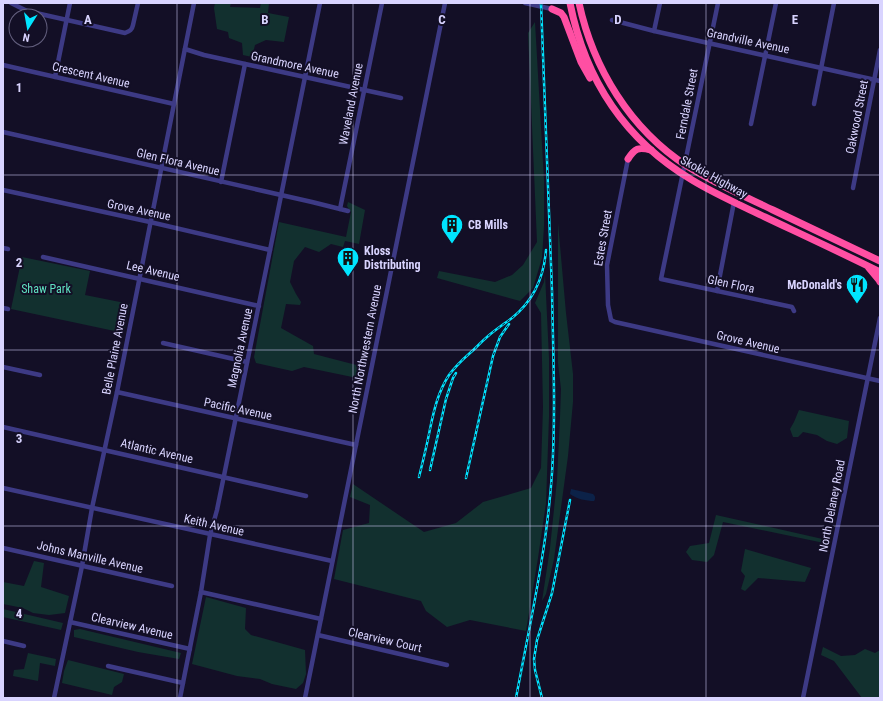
<svg xmlns="http://www.w3.org/2000/svg" width="883" height="701" font-family="'Roboto Condensed',sans-serif">
<style>
.green{fill:#12302f}
.water{fill:#0c2248}
.lines{fill:none;stroke-linecap:round;stroke-linejoin:round}
.minor{stroke:#3d3a85;stroke-width:4.5}
.highway{stroke:#ff4fa3;stroke-width:7}
.rail-casing{stroke:#00e5ff;stroke-width:2.5}
.rail{stroke:#130f26;stroke-width:1;stroke-dasharray:3;stroke-linecap:butt}
.grid{fill:none;stroke:#d9d4ff;stroke-width:1;stroke-opacity:0.55}
.labels{text-anchor:middle;dominant-baseline:central;stroke-width:4;stroke-linejoin:round;paint-order:stroke}
.street-label{font-size:12px;fill:#d9d4ff;stroke:#130f26}
.poi-label{font-size:12px;font-weight:bold;fill:#d9d4ff;stroke:#130f26;text-anchor:start}
.park-label{font-size:12px;fill:#5fe0c0;stroke:#130f26}
.grid-label{font-size:13px;text-anchor:middle;font-weight:bold;fill:#d9d4ff;stroke:#130f26;stroke-width:4;stroke-linejoin:round;paint-order:stroke}
</style>
<rect width="100%" height="100%" fill="#130f26"/>
<g class="green">
<path d="M215,3H231L230,7L260,8L261,3H269L268,13L289,17L284,42L266,40L255,45L252,57L243,55L242,43L229,38L228,32L217,29L214,8Z"/>
<path d="M535,22L544,180V226L542,258L533,288L520,301L437,278L439,271L495,282L512,275L523,265L537,242L528,33Z"/>
<path d="M348,202L365,210L359,244L345,241L343,247L331,244L319,252L305,247L294,261L290,282L296,294L301,302L300,305L286,304L281,328L313,346L314,354L364,367L362,379L304,367L292,371L256,363L254,357L279,222L346,237L351,212L347,206Z"/>
<path d="M558,223L566,313L573,374V402L568,456L554,559L546,594L542,601L550,548L557,480L560,417L561,389L558,363Z"/>
<path d="M22,257L90,271L85,295L130,304L124,333L11,309Z"/>
<path d="M545,274L549,358V417L546,503L538,558L526,631L470,620L447,627L426,611L421,601L334,579L343,530L369,523L370,505L350,497L353,484L424,532L456,523L483,502L531,488L541,468L543,407L541,313L535,303L544,282Z"/>
<path d="M799,410L849,421L847,438L837,444L827,441L817,435L803,432L798,437H793L790,429L794,422Z"/>
<path d="M716,515L827,540L824,543L723,522L714,555L707,562L692,560L686,552L690,546L709,543Z"/>
<path d="M745,549L811,568L805,582L758,578L745,591L741,589L745,576L741,571Z"/>
<path d="M34,561L44,563L41,587L69,596L65,613L49,615L33,613L23,608L3,604V582L24,586Z"/>
<path d="M206,597L246,608L245,629L251,635L305,650L306,674L303,683L296,689L272,684L260,679L237,676L192,664Z"/>
<path d="M3,609L63,623L61,630L3,617Z"/>
<path d="M80,629L181,653L179,659L138,652L74,637V630Z"/>
<path d="M823,647L841,656L855,655L865,649L875,653L880,650V698H862L834,661L821,655Z"/>
<path d="M28,653L56,659L55,666L40,663L38,681L13,676L14,670L24,669Z"/>
<path d="M68,660L124,674L122,682L114,687L112,695L62,683L64,671Z"/>
</g>
<path class="water" d="M571,489L593,494C595,496 596,498 594,501C586,501 577,499 570,494Z"/>
<g class="lines">
<g class="minor">
<path d="M11,3L27,11L125,33C130,31 132,30 133,25L138,3"/>
<path d="M525,3L552,9"/>
<path d="M718,3L661,279L792,307L794,311"/>
<path d="M612,20L654,31L880,81"/>
<path d="M654,31L660,3"/>
<path d="M185,49L204,55L401,98"/>
<path d="M3,65L174,104"/>
<path d="M55,77L70,3"/>
<path d="M814,104L834,3"/>
<path d="M751,124L776,3"/>
<path d="M3,132L312,202L348,211"/>
<path d="M628,159L607,265L608,305L611,320L615,322L880,381"/>
<path d="M221,182L245,64"/>
<path d="M853,188L880,50"/>
<path d="M3,190L150,222L270,250"/>
<path d="M340,209L382,3"/>
<path d="M3,248L8,249"/>
<path d="M43,257L259,306"/>
<path d="M717,291L734,202"/>
<path d="M3,308L8,309"/>
<path d="M163,343L247,362"/>
<path d="M3,367L40,375"/>
<path d="M117,392L356,445"/>
<path d="M3,427L306,496"/>
<path d="M3,488L332,561"/>
<path d="M3,548L172,586"/>
<path d="M201,592L321,619"/>
<path d="M70,622L190,649"/>
<path d="M318,635L447,665"/>
<path d="M3,641L24,646"/>
<path d="M108,666L183,683"/>
<path d="M54,698L82,566L92,508L117,392L194,3"/>
<path d="M180,698L201,592L210,535L217,510L270,250L320,3"/>
<path d="M305,698L445,3"/>
<path d="M803,698L880,318"/>
</g>
<g class="highway">
<path d="M570,3C585,79 625,140 692,180C715,194 740,205 765,217C803,235 842,253 880,272"/>
<path d="M579,3C593,68 630,129 687,166C714,183 744,196 773,210C809,227 844,244 880,261"/>
<path d="M552,9L561,13L564,17L581,62L590,78"/>
<path d="M628,159C635,148 638,147 651,150"/>
<path d="M869,268L879,280L880,282"/>
</g>
<g class="rail-casing">
<g id="rail">
<path d="M430,470L446,399L453,378L456,373"/>
<path d="M419,477C423,461 427,445 430,429C434,410 438,392 449,375C455,367 462,360 470,353C476,348 481,342 487,337C495,330 504,324 512,318C533,301 544,277 546,250"/>
<path d="M466,478L493,356L500,337L509,324"/>
<path d="M516,698C530,623 547,549 552,473C556,412 553,351 552,291C549,195 544,99 541,3"/>
<path d="M542,698L535,670L534,659L537,640L552,593L570,500"/>
</g>
</g>
<use href="#rail" class="rail"/>
</g>
<path class="grid" d="M177,3V698M353,3V698M530,3V698M706,3V698M3,175H880M3,350H880M3,526H880"/>
<defs>
<g id="building-pin" transform="scale(1.15)"><path d="M0 17L-7.5 6A9.5 9.5 0 1 1 7.5 6Z" fill="#00e5ff" stroke="#130f26"/><path d="M-4-6H4V6H1V3H-1V6H-4ZM-2.5-4.3h1.7v1.8h-1.7ZM.8-4.3h1.7v1.8H.8ZM-2.5-1h1.7V.8h-1.7ZM.8-1h1.7V.8H.8Z" fill="#111"/></g>
<g id="restaurant-pin" transform="scale(1.15)"><path d="M0 17L-7.5 6A9.5 9.5 0 1 1 7.5 6Z" fill="#00e5ff" stroke="#130f26"/><path d="M-5-6h1v4h1v-4h1v4h1v-4h1v5L-1.5 .5V6h-2V.5L-5-1ZM5-6V6H3V1.5H1.5Q1.5-4 5-6Z" fill="#111"/></g>
</defs>
<g fill-rule="evenodd">
<use href="#building-pin" x="452" y="225"/>
<use href="#building-pin" x="348" y="258"/>
<use href="#restaurant-pin" x="857" y="285"/>
</g>
<g class="labels">
<g class="street-label">
<text transform="translate(748 41) rotate(12)">Grandville Avenue</text>
<text transform="translate(295 65) rotate(12)">Grandmore Avenue</text>
<text transform="translate(91 75) rotate(13)">Crescent Avenue</text>
<text transform="translate(351 104) rotate(-79)">Waveland Avenue</text>
<text transform="translate(687 104) rotate(-79)">Ferndale Street</text>
<text transform="translate(857 117) rotate(-79)">Oakwood Street</text>
<text transform="translate(178 162) rotate(13)">Glen Flora Avenue</text>
<text transform="translate(714 177) rotate(29)">Skokie Highway</text>
<text transform="translate(139 210) rotate(12)">Grove Avenue</text>
<text transform="translate(603 238) rotate(-80)">Estes Street</text>
<text transform="translate(153 271) rotate(13)">Lee Avenue</text>
<text transform="translate(731 284) rotate(12)">Glen Flora</text>
<text transform="translate(748 342) rotate(13)">Grove Avenue</text>
<text transform="translate(240 348) rotate(-78)">Magnolia Avenue</text>
<text transform="translate(115 349) rotate(-79)">Belle Plaine Avenue</text>
<text transform="translate(365 349) rotate(-79)">North Northwestern Avenue</text>
<text transform="translate(238 409) rotate(12)">Pacific Avenue</text>
<text transform="translate(157 451) rotate(13)">Atlantic Avenue</text>
<text transform="translate(832 506) rotate(-79)">North Delaney Road</text>
<text transform="translate(214 525) rotate(13)">Keith Avenue</text>
<text transform="translate(90 557) rotate(13)">Johns Manville Avenue</text>
<text transform="translate(132 626) rotate(13)">Clearview Avenue</text>
<text transform="translate(385 640) rotate(13)">Clearview Court</text>
</g>
<g class="poi-label">
<text x="468" y="225">CB Mills</text>
<text x="364" y="251">Kloss<tspan x="364" dy="14">Distributing</tspan></text>
<text x="842" y="285" text-anchor="end">McDonald's</text>
</g>
<g class="park-label">
<text x="46" y="289">Shaw Park</text>
</g>
</g>
<g class="grid-label">
<text x="88" y="24">A</text>
<text x="265" y="24">B</text>
<text x="442" y="24">C</text>
<text x="618" y="24">D</text>
<text x="795" y="24">E</text>
<text x="19" y="92">1</text>
<text x="19" y="267">2</text>
<text x="19" y="443">3</text>
<text x="19" y="618">4</text>
</g>
<rect width="883" height="701" fill="none" stroke="#d9d4ff" stroke-width="8"/>
<g transform="translate(28 28) rotate(191)"><circle r="19" fill="#130f26" stroke="#625e7d"/>
<path d="M0-3L7 15L0 10L-7 15Z" fill="#00e5ff"/>
<text y="-6" font-size="11" font-weight="bold" text-anchor="middle" fill="#d9d4ff">N</text>
</g>
</svg>
